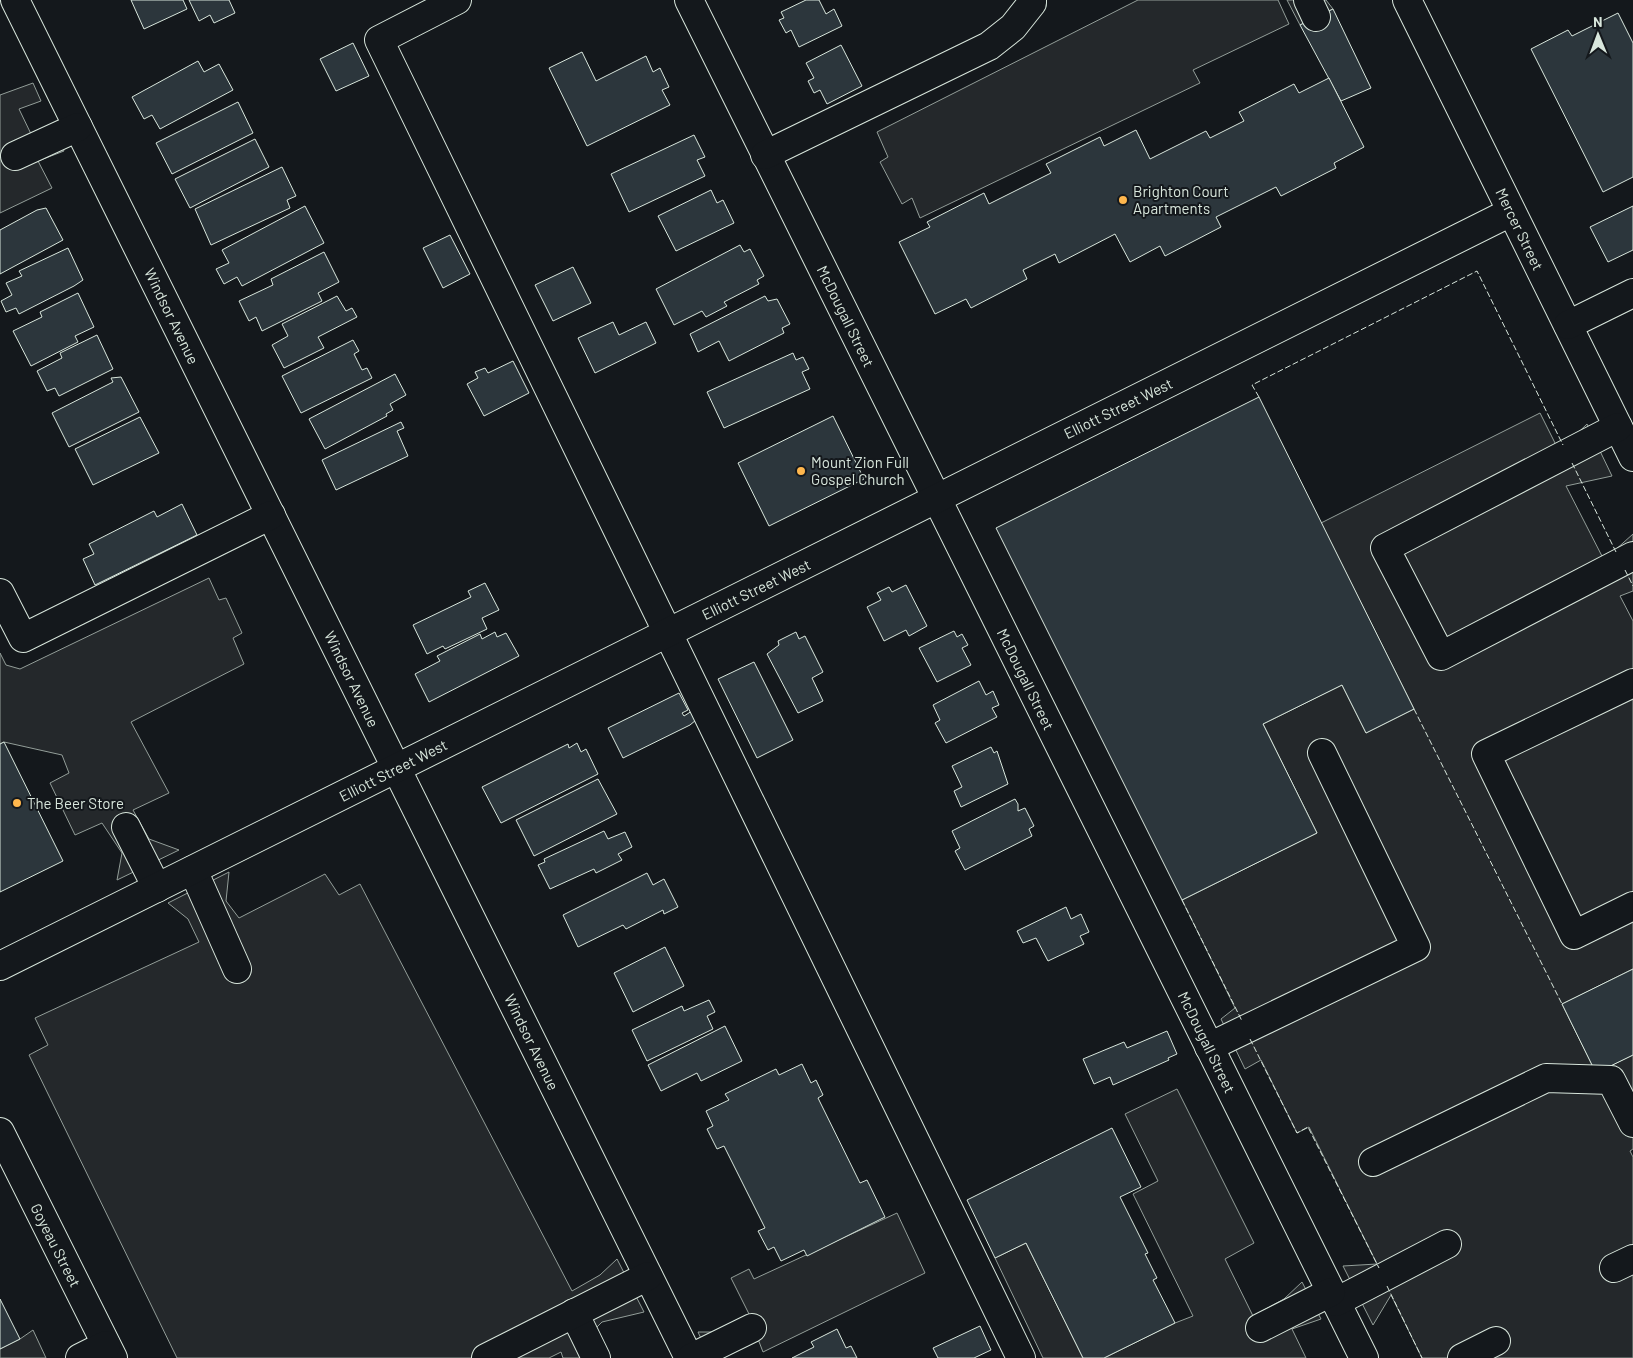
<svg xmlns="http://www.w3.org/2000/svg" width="1633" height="1358" font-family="Barlow,sans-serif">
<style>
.parking{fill:#24282b;stroke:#939e99}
.building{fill:#2c363c;stroke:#d8e6dc}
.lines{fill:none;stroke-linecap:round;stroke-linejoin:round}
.minor-casing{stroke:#d8e6dc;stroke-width:30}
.minor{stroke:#14181c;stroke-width:28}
.fence{stroke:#d8e6dc;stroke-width:1;stroke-dasharray:6 2.5;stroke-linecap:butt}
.poi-dot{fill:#ffb74d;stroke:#14181c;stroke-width:2}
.labels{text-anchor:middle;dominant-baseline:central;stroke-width:4;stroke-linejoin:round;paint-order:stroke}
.poi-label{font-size:15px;fill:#d8e6dc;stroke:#14181c;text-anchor:start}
.street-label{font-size:15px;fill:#d8e6dc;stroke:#14181c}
</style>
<rect width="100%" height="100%" fill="#14181c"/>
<g class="parking">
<path d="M1138,0H1278L1289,24L1193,70L1200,83L920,218L912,198L902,204L880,162L888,157L877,132Z"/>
<path d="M1287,0H1326L1333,9L1300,25Z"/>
<path d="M33,83L41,101L19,109L32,136L52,124L64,151L38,161L52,188L0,213V95Z"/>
<path d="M1540,413L1559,451L1587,424L1612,476L1566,486L1604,560L1633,534V591L1620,596L1633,621V969L1562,1004L1596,1073L1633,1055V1149L1630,1151L1633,1157V1358H1422L1391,1295L1373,1325L1343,1266L1377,1264L1309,1127L1297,1133L1261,1060L1245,1069L1221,1019L1235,1008L1182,900L1317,833L1263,724L1342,685L1366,733L1414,709L1321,523Z"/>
<path d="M209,578L219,600L226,598L242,633L233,638L244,664L131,722L169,793L133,810L149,839L179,850L117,880L122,853L102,823L75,835L50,783L69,773L62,755L4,742L0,744V653L6,665L20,669Z"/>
<path d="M229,872L226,901L239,918L325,874L339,895L360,884L572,1291L600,1275L617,1259L644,1312L602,1322L590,1334L608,1358H563L561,1352L549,1358H177L29,1055L48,1045L35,1018L199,942L188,919L168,903Z"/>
<path d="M1177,1089L1254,1243L1225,1259L1253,1316L1284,1299L1302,1282L1321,1319L1292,1329L1306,1358H1104L1175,1323L1193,1316L1133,1194L1158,1181L1125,1114Z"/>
<path d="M897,1213L925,1273L763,1352L758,1339L710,1358L698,1332H715L749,1314L731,1278L749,1269L754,1279Z"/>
<path d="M1026,1243L1083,1358H1043L995,1258Z"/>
<path d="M33,1330L46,1358H0V1349L20,1339Z"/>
</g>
<g class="building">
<path d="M131,0H183L187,9L144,29Z"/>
<path d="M189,0H229L235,13L214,23L210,15L199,21Z"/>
<path d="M806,0H819L826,14L834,9L842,26L799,47L791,30L786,33L779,20L784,18L781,12Z"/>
<path d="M1333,9L1371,88L1341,101L1300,25Z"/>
<path d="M1618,13L1633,43V177L1603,192L1531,49L1568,30L1572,36Z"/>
<path d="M353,43L369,76L336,91L320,59Z"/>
<path d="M841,45L862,86L827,104L820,90L814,93L808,81L814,78L806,63Z"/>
<path d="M582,52L596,81L646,56L653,72L660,68L669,87L662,90L670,105L587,146L549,68Z"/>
<path d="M198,61L204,72L219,64L233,90L160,129L152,115L144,119L132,97Z"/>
<path d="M1329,78L1364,147L1334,163L1336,168L1281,196L1276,187L1216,217L1221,227L1165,256L1160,246L1130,262L1115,234L1059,263L1055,254L1023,270L1027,279L971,308L966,299L935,314L899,242L930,227L927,222L984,193L989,204L1051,173L1046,164L1100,137L1104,146L1136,130L1150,159L1206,131L1210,138L1244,121L1239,112L1294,84L1299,93Z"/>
<path d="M238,102L253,133L172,174L156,143Z"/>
<path d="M694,135L705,157L697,160L705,176L629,212L611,174Z"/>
<path d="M255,139L269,167L190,208L175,179Z"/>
<path d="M282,167L296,196L287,200L290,208L211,245L195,209Z"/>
<path d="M711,190L717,203L723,200L734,223L676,251L658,216Z"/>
<path d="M305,206L324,243L242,286L237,277L224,284L216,269L229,263L222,250Z"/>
<path d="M1633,206V250L1608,262L1590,227Z"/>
<path d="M46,208L63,240L0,274V230L37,210Z"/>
<path d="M450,235L470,274L443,288L423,248Z"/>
<path d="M740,245L744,252L750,249L764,276L757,280L759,284L724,302L727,306L706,317L702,311L674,325L656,289Z"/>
<path d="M68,248L83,280L74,286L19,314L16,308L6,312L1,301L12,295L6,283L22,276L19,271Z"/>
<path d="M324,252L339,282L318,293L322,301L262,331L256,317L249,321L239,301L273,285L271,279Z"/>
<path d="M573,267L591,303L553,321L535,285Z"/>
<path d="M78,293L94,327L75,336L78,342L31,366L13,331L42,317L40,312Z"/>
<path d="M337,296L346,311L352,308L357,317L318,337L324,348L284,368L272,345L288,336L282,324Z"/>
<path d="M765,296L768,301L777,299L790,324L782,328L784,333L729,361L719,341L698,352L690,334Z"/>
<path d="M613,322L619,335L646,322L656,343L595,373L578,338Z"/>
<path d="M97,335L113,369L59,396L55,388L47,391L37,371L62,358L60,353Z"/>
<path d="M353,340L359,351L354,354L362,370L367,368L372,378L301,413L282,376Z"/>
<path d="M793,353L796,360L803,357L809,369L802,372L810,389L724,428L707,392Z"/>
<path d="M513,361L529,393L484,416L467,384L478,378L475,372L485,368L488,373Z"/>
<path d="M395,374L406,395L390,404L393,410L386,414L387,416L325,449L309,419Z"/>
<path d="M121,377L139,412L69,447L52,413L113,382L111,378Z"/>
<path d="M1259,397L1414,709L1366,733L1342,685L1263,724L1317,833L1182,900L996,528Z"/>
<path d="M833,416L864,479L769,526L738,463Z"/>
<path d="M140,417L159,453L93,485L75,449Z"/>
<path d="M401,422L404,428L397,431L408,456L336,490L322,460Z"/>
<path d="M182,504L197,535L95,585L83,559L94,554L89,544L154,511L157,517Z"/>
<path d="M485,583L499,610L482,618L487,629L445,649L443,646L427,654L413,625L471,597L468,591Z"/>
<path d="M906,585L927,626L909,636L906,630L884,641L867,607L881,600L877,593L889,587L892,592Z"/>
<path d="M954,631L957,637L962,634L968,645L962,648L971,665L937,682L919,648Z"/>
<path d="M495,632L497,637L506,633L519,656L429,702L415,674L440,661L437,656L480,634L482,639Z"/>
<path d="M796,632L799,639L805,636L823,672L812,678L823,701L798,713L767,654L779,645L778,641Z"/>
<path d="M754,662L793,740L757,758L718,679Z"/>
<path d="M979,681L986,695L993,691L999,705L992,708L997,717L946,743L935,723L940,720L933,705Z"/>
<path d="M679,693L688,710L682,713L684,716L692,711L696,720L690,725L623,758L608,728Z"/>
<path d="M4,742L63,861L0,892V744Z"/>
<path d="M577,743L581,752L586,749L598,774L501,823L482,787L568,744L569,748Z"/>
<path d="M991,747L994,753L997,751L1008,784L961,807L954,791L962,787L952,766Z"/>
<path d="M598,779L617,814L534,856L516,820Z"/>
<path d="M1015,799L1018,804V811L1025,808L1034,826L1029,829L1032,836L965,870L955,851L960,848L952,831Z"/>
<path d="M604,831L608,839L625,832L632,847L618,854L622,860L596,873L594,869L550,889L538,865L545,862L544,859Z"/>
<path d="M647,873L653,885L664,879L678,907L664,914L663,910L626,929L623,925L578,947L563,915Z"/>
<path d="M1066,907L1071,919L1081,914L1089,932L1080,936L1084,944L1048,961L1036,938L1023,943L1017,931Z"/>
<path d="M665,947L684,986L633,1012L614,973Z"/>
<path d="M1633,969V1055L1596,1073L1562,1004Z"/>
<path d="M709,1000L715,1012L707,1016L713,1029L647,1061L632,1030L682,1006L684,1011Z"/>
<path d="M725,1026L742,1061L701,1081L697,1073L661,1091L648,1065Z"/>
<path d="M1167,1031L1177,1054L1168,1058L1169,1060L1113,1085L1110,1077L1094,1084L1083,1059L1124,1042L1127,1048Z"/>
<path d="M802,1064L811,1083L816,1080L823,1095L818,1098L860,1183L867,1180L885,1217L807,1256L804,1250L781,1261L774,1247L768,1250L758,1231L765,1228L724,1146L717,1149L707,1129L713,1126L706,1111L729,1100L725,1094L776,1069L779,1075Z"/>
<path d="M1112,1128L1141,1187L1120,1197L1148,1253L1145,1254L1157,1278L1153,1280L1175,1323L1104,1358H1083L1026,1243L995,1258L967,1200Z"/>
<path d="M0,1299L20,1339L0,1349Z"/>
<path d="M980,1326L991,1350L974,1358H938L933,1348Z"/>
<path d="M837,1329L846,1348L851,1346L857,1358H792L814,1347L811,1342Z"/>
</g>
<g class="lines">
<g class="minor-casing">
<g id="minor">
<path d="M15,0L689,1358"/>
<path d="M457,0L379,40L1021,1358"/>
<path d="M689,0L1364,1358"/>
<path d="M1308,0L1316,17"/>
<path d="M1407,0L1633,457"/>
<path d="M765,155L989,46L1013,27L1032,3V0"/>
<path d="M15,156L78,127"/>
<path d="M1568,325L1633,293"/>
<path d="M1618,427L1385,548L1441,656L1633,556"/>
<path d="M0,593L23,638L271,515"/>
<path d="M1633,683L1486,754L1574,935L1633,906"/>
<path d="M126,827L157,888"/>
<path d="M193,870L237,969"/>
<path d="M0,966L1511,212"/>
<path d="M1209,1047L1416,947L1322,753"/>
<path d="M0,1132L113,1358"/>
<path d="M1373,1162L1546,1078L1611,1080L1633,1123"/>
<path d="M1614,1268L1633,1259"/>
<path d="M1336,1302L1447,1244"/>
<path d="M574,1313L596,1358"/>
<path d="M1260,1328L1331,1292"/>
<path d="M80,1358L106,1345"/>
<path d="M486,1358L648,1276"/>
<path d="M691,1358L752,1328"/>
<path d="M1462,1358L1496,1341"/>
</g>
</g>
<use href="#minor" class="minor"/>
<g class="fence">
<path d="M1259,397L1252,385L1477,271L1563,445"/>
<path d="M1572,463L1616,552"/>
<path d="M1625,570L1633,586"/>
<path d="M1414,709L1562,1004"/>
<path d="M1182,900L1242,1021"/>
<path d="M1250,1039L1297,1133L1308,1127L1379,1268"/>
<path d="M1387,1286L1422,1358"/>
</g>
</g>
<g class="poi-dot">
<circle cx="1123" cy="200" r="5"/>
<circle cx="801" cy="471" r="5"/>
<circle cx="17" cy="803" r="5"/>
</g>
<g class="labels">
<g class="poi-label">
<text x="1133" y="191">Brighton Court<tspan x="1133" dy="17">Apartments</tspan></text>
<text x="811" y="462">Mount Zion Full<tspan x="811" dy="17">Gospel Church</tspan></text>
<text x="27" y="803">The Beer Store</text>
</g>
<g class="street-label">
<text transform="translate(1520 229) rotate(64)">Mercer Street</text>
<text transform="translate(172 316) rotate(64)">Windsor Avenue</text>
<text transform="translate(846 316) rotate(64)">McDougall Street</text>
<text transform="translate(1118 408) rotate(-26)">Elliott Street West</text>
<text transform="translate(756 589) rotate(-26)">Elliott Street West</text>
<text transform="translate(352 679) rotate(64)">Windsor Avenue</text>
<text transform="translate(1026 679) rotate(64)">McDougall Street</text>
<text transform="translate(393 770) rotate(-27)">Elliott Street West</text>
<text transform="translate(532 1042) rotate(64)">Windsor Avenue</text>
<text transform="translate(1207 1042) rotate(64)">McDougall Street</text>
<text transform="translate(56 1245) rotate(63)">Goyeau Street</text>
</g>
</g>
<g transform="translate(1598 35) rotate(359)" stroke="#14181c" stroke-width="4" paint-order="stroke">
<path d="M0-4L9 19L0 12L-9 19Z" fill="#d8e6dc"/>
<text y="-8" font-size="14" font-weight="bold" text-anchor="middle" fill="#d8e6dc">N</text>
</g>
</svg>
